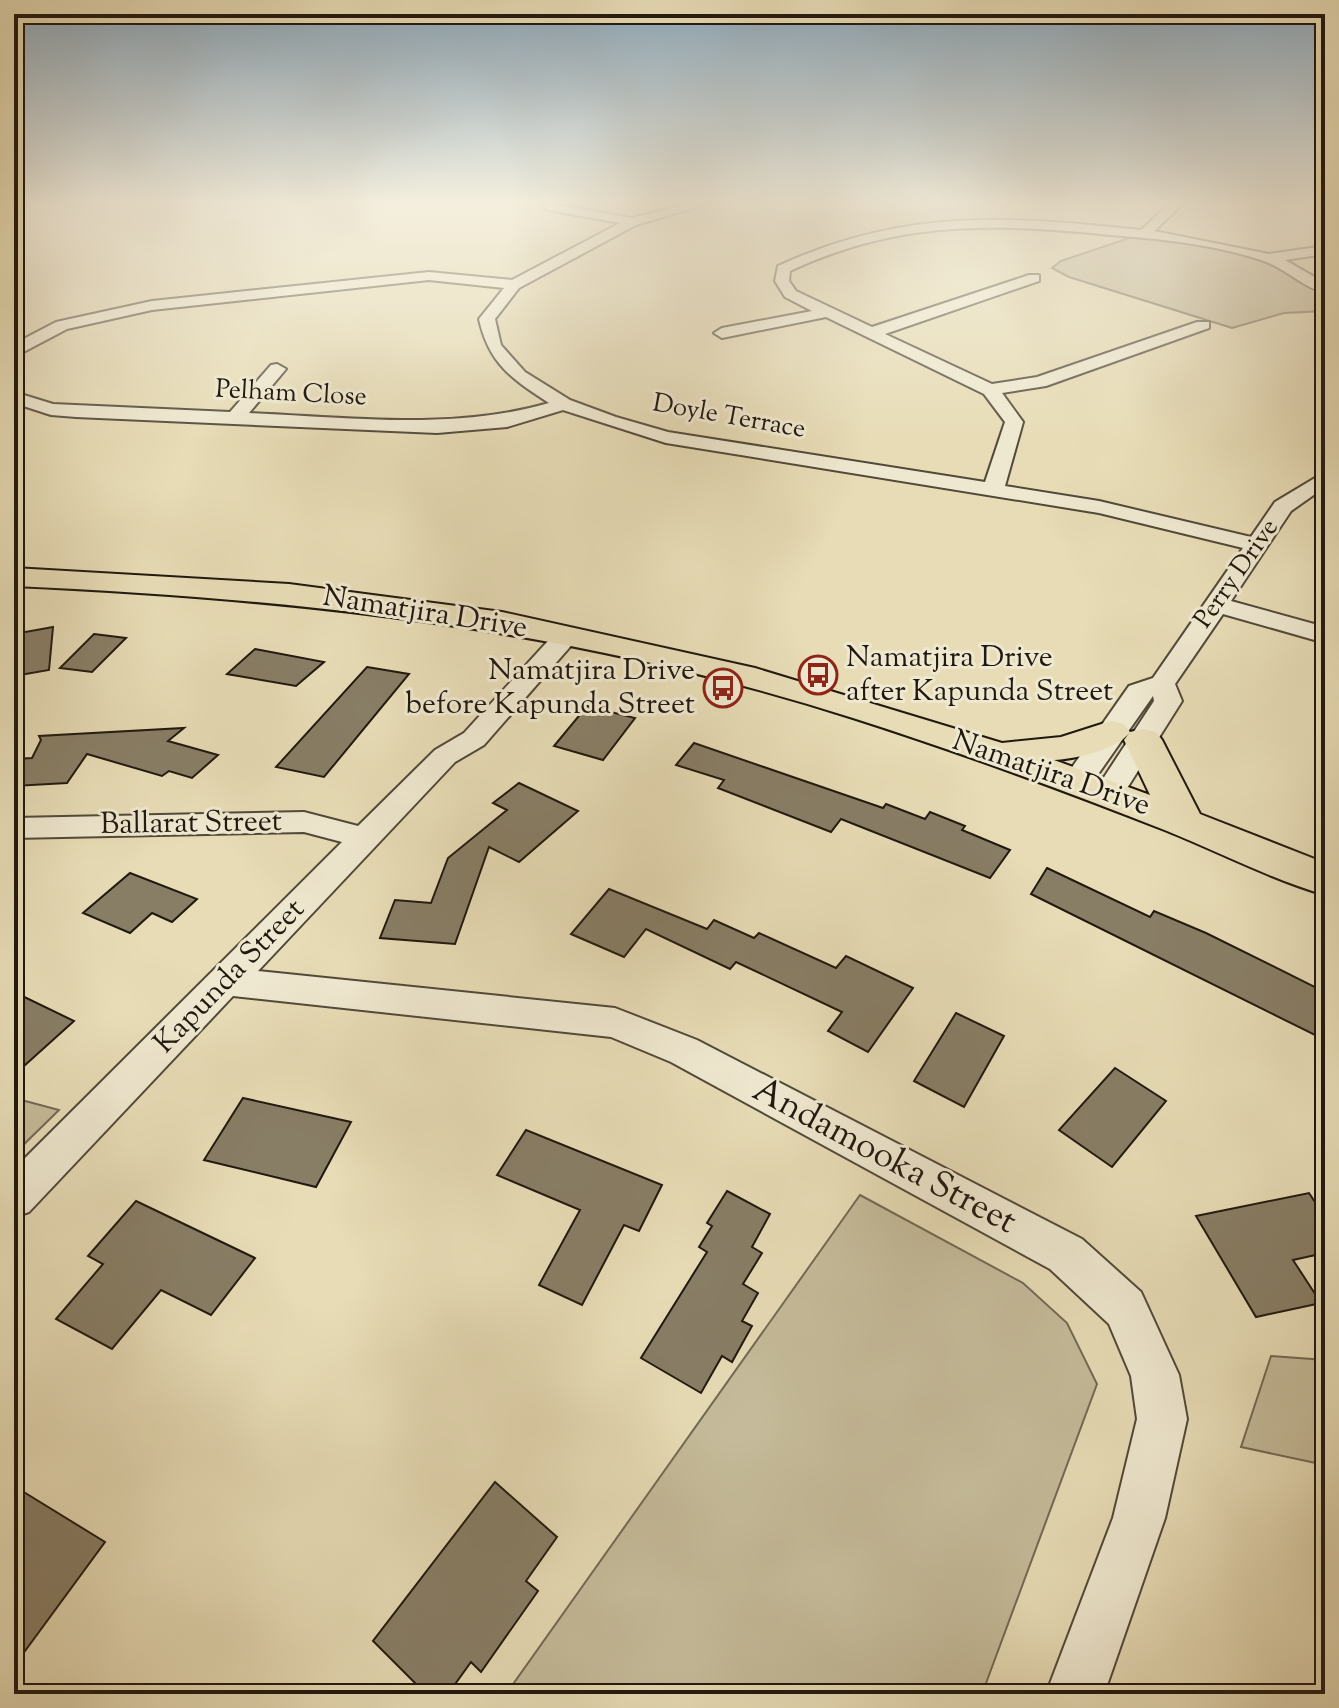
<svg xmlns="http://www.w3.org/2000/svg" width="1339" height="1708" font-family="'Sorts Mill Goudy',serif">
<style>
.green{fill:#c5bb9a;stroke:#736a54;stroke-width:2}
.building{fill:#887e66;stroke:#21180f;stroke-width:2}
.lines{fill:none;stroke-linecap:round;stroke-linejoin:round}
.minor-casing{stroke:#524939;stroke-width:4}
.major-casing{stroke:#21180f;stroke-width:4}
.minor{fill:#efe8d0;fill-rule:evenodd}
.major{fill:#e7dcb6;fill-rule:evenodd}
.labels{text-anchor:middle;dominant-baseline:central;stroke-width:6;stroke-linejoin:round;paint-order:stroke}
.far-street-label{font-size:26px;fill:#21180f;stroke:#efe8d0}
.street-label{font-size:30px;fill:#21180f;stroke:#efe8d0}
.poi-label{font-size:30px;fill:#21180f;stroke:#efe8d0;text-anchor:start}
.near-street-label{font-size:36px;fill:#21180f;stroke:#efe8d0}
</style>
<rect width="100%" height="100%" fill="#e7dcb6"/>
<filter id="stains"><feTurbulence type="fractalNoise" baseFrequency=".0025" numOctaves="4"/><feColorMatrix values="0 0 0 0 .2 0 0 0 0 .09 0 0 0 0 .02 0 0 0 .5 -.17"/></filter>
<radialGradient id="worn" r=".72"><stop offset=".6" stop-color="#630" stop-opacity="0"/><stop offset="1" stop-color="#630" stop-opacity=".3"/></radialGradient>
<g class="green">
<path d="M1141,234L1267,258L1325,295V311L1284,313L1232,328L1069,277L1052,268L1061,261Z"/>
<path d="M14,1098L59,1110L14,1154Z"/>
<path d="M860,1195L1023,1283L1067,1323L1097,1384L982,1694H506Z"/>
<path d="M1271,1356L1325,1360V1465L1241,1447Z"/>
</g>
<g class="building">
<path d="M53,627L49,670L14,676V634Z"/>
<path d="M94,634L126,638L92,672L60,668Z"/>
<path d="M255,649L324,662L296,686L227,674Z"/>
<path d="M367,667L409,674L324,777L276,767Z"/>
<path d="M587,706L635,718L603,760L554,746Z"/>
<path d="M184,728L168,741L218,755L192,778L169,771L162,776L87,754L67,783L14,786V759L32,758L41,740L39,736Z"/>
<path d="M694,743L883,808L886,804L925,819L930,812L965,826L962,830L1010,850L990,878L841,819L831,832L718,788L724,780L676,765Z"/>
<path d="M519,783L578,811L519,862L489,847L455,944L380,938L395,900L431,903L448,858L507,810L493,803Z"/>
<path d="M1047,868L1150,917L1154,911L1206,933L1325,992V1040L1031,894Z"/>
<path d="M130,873L197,899L172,922L152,913L130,933L83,913Z"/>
<path d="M609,889L707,929L714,920L754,938L759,933L836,968L846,956L913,988L868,1052L828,1031L842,1012L736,962L730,969L646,929L624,957L571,934Z"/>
<path d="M14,992L74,1021L14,1075Z"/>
<path d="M956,1013L1004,1036L964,1107L914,1081Z"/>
<path d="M1115,1068L1166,1101L1112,1167L1059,1130Z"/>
<path d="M243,1098L351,1122L316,1187L204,1160Z"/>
<path d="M526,1130L662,1185L639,1231L624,1225L582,1305L539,1285L580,1210L497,1175Z"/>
<path d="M727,1191L770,1214L752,1247L762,1253L743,1284L758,1293L742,1321L752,1326L732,1362L722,1356L701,1393L641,1358L707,1252L699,1247L712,1226L707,1223Z"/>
<path d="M1309,1193L1325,1217V1253L1293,1260L1321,1303L1256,1317L1196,1216Z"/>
<path d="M136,1201L255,1258L211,1315L161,1290L112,1349L56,1319L103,1264L88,1256Z"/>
<path d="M495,1482L557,1537L526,1581L538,1591L481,1672L471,1662L448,1694H426L373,1641Z"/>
<path d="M14,1486L105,1542L14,1666Z"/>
</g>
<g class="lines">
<g class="minor-casing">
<g id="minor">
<path d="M542,202L632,218L696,202H714L636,225L519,288L495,319L501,345L525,372L570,400L616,417L668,432L985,482L1005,422L984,394L826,317L722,338L714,333L722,328L812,311L785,297L775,281L778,266C904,208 1006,216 1141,230L1172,202H1185L1154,231L1269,254L1325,246V254L1285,260L1325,283V293C1302,287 1284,267 1261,260C1212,244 1161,239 1111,235C994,223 899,220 790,271L789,281L796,291L872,327L1029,275H1039V281L885,334L992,384L1037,377L1197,322H1209V328L1046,386L1002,393L1023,422L1005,486L1099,501L1251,537L1275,502L1325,472V487L1291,511L1231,601L1325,627V643L1223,614L1175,684L1182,701L1119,801L1108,804L1097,801L1093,794L1154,701L1153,696L1087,790H1065L1061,783L1129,686L1153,678L1243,548L1099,513L666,443L563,410L507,427L437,433L76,417L51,415L14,403V392L53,404L230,412L271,365L277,364L286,369L249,413C349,417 452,431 549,403C512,379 489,364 479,319L504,288L429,280L152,310L67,329L14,357V344L56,322L152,301L429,272L512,280L620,223L547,210Z"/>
<path d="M567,627L580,635L576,640L484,745L455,762L258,971L615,1008L697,1040L1082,1239L1141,1292L1179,1375L1187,1419L1165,1518L1104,1694H1046L1113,1518L1137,1419L1131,1376L1109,1324L1050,1269L671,1062L611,1037L233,996L29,1212L14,1217V1169L342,842L304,832L14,838V818L304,812L358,826L435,750L464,733L558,630Z"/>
</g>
</g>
<g class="major-casing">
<path id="major" d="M14,568L289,584L502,612L755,668L1002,743L1061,737L1111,721L1124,724L1130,732C1117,750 1075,759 1054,760L1150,795L1124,740L1130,732L1143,729L1156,732L1162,740L1200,814L1325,863V895C1271,879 1219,852 1167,831C1063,790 959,752 853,718C574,629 305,599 14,586Z"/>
</g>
<use href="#minor" class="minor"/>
<use href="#major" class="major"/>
</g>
<linearGradient id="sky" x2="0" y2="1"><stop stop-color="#8da9bd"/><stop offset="0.46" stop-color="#f4efde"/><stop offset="1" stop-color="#f4efde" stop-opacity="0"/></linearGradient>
<rect width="1339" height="441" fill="url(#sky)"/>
<defs>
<g id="bus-ring" transform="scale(2)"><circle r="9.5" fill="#efe8d0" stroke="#8f2418" stroke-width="1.5"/><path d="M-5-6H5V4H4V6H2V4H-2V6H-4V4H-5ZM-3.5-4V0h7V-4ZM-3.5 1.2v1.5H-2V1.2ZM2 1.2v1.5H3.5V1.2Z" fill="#8f2418"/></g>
</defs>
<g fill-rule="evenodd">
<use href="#bus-ring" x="818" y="675"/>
<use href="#bus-ring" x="723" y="688"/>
</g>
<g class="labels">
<g class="far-street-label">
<text transform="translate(291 394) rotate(3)">Pelham Close</text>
<text transform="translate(729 417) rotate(10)">Doyle Terrace</text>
<text transform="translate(1237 574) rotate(-55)">Perry Drive</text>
</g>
<g class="street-label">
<text transform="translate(425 613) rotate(9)">Namatjira Drive</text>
<text transform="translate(1051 774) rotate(19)">Namatjira Drive</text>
<text transform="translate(191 824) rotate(-1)">Ballarat Street</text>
<text transform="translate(230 977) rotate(-46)">Kapunda Street</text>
</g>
<g class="poi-label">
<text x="846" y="658">Namatjira Drive<tspan x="846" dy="34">after Kapunda Street</tspan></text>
<text x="695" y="671" text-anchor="end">Namatjira Drive<tspan x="695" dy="34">before Kapunda Street</tspan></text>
</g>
<g class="near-street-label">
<text transform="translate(884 1157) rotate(28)">Andamooka Street</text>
</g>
</g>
<rect width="1339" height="1708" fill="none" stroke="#e7dcb6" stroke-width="48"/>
<rect x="16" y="16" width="1307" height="1676" fill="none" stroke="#21180f" stroke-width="4"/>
<rect x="24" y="24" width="1291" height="1660" fill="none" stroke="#21180f" stroke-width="2"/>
<rect width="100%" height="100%" filter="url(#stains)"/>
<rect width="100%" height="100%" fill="url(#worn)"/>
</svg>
